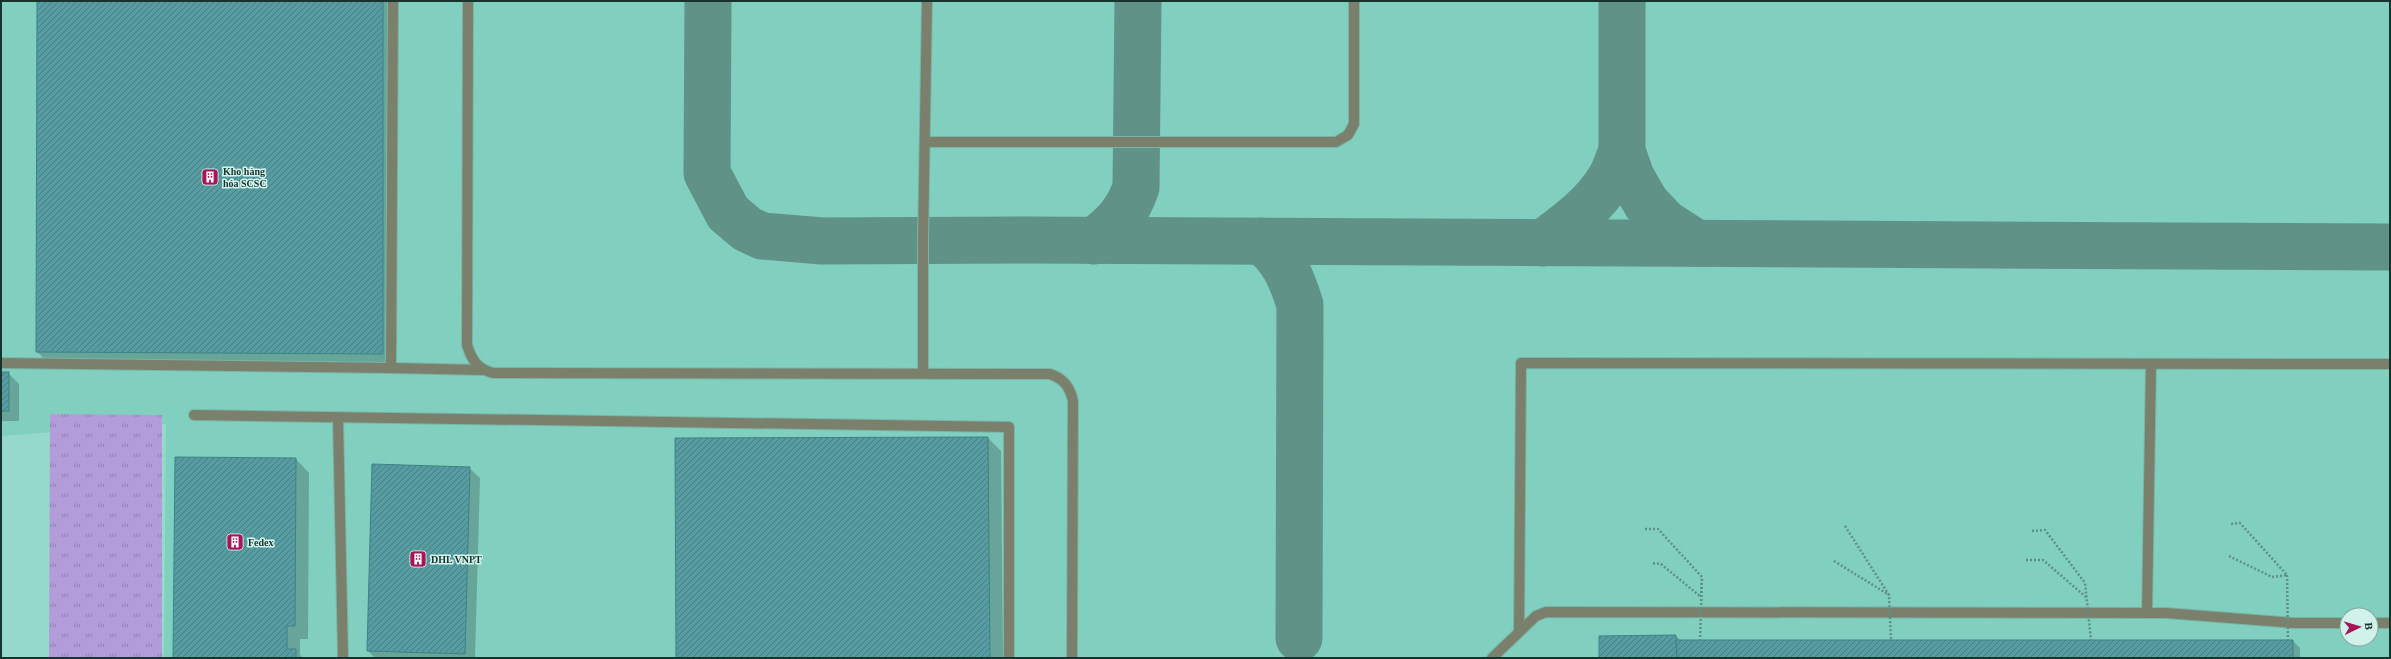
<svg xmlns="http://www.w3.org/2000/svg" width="2391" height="659" font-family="Georgia,serif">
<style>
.built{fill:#81cfbf;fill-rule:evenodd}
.grass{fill:url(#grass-tufts)}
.shadow{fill:#0003}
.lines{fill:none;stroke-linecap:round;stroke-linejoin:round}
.taxiway{stroke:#609288;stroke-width:47}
.building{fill:url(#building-hatch);stroke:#3c8387}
.minor-casing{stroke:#79b4a8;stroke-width:12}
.path{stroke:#5e9086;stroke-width:2.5;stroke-dasharray:2 2;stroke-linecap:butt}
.minor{stroke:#7a806b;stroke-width:10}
.path-bridge{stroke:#5e9086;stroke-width:2.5;stroke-dasharray:2 2;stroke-linecap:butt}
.labels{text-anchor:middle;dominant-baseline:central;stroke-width:3;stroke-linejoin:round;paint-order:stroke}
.poi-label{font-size:10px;font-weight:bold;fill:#17332e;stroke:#d1f2ea;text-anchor:start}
</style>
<defs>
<pattern id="grass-tufts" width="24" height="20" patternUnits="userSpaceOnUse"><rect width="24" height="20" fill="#b29dda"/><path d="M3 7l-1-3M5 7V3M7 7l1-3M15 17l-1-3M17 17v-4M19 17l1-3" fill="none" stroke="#9081b1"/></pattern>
<pattern id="building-hatch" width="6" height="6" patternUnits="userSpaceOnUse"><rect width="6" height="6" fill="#569ca0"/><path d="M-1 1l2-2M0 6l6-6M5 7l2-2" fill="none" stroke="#468083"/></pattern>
</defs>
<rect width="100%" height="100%" fill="#95d9cb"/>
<path class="built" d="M1,1H2390V658H164L166,424L1,436ZM2347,615H2371V639H2347Z"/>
<path class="grass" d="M50,414L162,415V658H49Z"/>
<g class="shadow">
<path d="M38,1H393V363L48,362L37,352Z"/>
<path d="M1,373H8L19,384V421H1Z"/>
<path d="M988,438L1001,451L1003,658H677Z"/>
<path d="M296,459L309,473L308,639H300V655L303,658H174Z"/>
<path d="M373,465L469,468L480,478L475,658H375L368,651Z"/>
<path d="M1676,636L1681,641H2293L2300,648V658H1600Z"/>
</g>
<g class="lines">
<g class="taxiway">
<path d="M708,1L707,173L728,213L747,229L762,236L822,241L1027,240L2390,247"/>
<path d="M1622,1V151L1631,177L1646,203L1665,223L1696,243"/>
<path d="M1094,241C1115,225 1128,212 1136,187L1138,1"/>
<path d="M1261,241C1283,256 1292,279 1300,305L1299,638"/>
<path d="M1543,243C1567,225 1594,206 1610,179C1615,171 1618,160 1622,151"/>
</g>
</g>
<g class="building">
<path d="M37,1H383V354L36,352Z"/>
<rect x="1" y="372" width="8" height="39"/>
<path d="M988,437L990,658H676L675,438Z"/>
<path d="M175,457L296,458L295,626H287V649H296V658H173Z"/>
<path d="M372,464L470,467L465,654L367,651Z"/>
<path d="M1676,635L1677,658H1599V636Z"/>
<path d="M1676,640H2293V658H1677Z"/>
</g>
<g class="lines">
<g class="minor-casing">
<g id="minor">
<path d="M468,1L467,345C472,361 478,369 493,373L1050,374C1064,379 1070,387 1073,401L1072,658"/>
<path d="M925,142H1336L1348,135L1354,124V1"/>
<path d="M1,363L391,368L393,1"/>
<path d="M391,368L483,370"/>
<path d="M923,373V241L927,1"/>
<path d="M194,415L1009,427V658"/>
<path d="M338,418L343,658"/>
<path d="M2147,613L2151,364"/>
<path d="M2371,623H2390"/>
<path d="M1519,632L1521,363L2390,364"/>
<path d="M1492,658L1536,616L1546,612L2166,613L2293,623H2347"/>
</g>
</g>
<g class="path">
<path d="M1645,529H1658L1702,577L1701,597L1661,564L1651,563"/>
<path d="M2229,556L2272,577L2287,575L2240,523L2230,524"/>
<path d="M2026,560H2043L2086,597"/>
<path d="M1834,561L1889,595"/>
<path d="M2279,658L2280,650"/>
</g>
<use href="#minor" class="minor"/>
<g class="path-bridge">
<path d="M1845,526L1889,595L1891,640"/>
<path d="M2032,531L2045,530L2085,583L2091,640"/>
<path d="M2287,575L2288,640"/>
<path d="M1700,641L1702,577"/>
</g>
</g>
<defs>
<g id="building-square" transform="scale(0.9)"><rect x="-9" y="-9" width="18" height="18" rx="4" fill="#a51558" stroke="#d1f2ea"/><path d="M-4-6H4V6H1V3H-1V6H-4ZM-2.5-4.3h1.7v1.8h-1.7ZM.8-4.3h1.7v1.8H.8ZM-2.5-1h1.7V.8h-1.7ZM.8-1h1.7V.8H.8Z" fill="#fff"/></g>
</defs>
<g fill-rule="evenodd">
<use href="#building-square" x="210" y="177"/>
<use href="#building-square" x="235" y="542"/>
<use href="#building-square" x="418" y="559"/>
</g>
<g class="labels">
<g class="poi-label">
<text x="223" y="171">Kho hàng<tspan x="223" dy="12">hóa SCSC</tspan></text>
<text x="248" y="542">Fedex</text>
<text x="431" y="559">DHL VNPT</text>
</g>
</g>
<rect width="2391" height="659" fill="none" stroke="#17332e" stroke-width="4"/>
<g transform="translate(2359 627) rotate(85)"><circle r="19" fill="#d1f2ea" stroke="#87a69f"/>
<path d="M0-3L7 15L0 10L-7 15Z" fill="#a51558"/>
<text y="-6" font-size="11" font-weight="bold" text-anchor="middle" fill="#17332e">B</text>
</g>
</svg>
